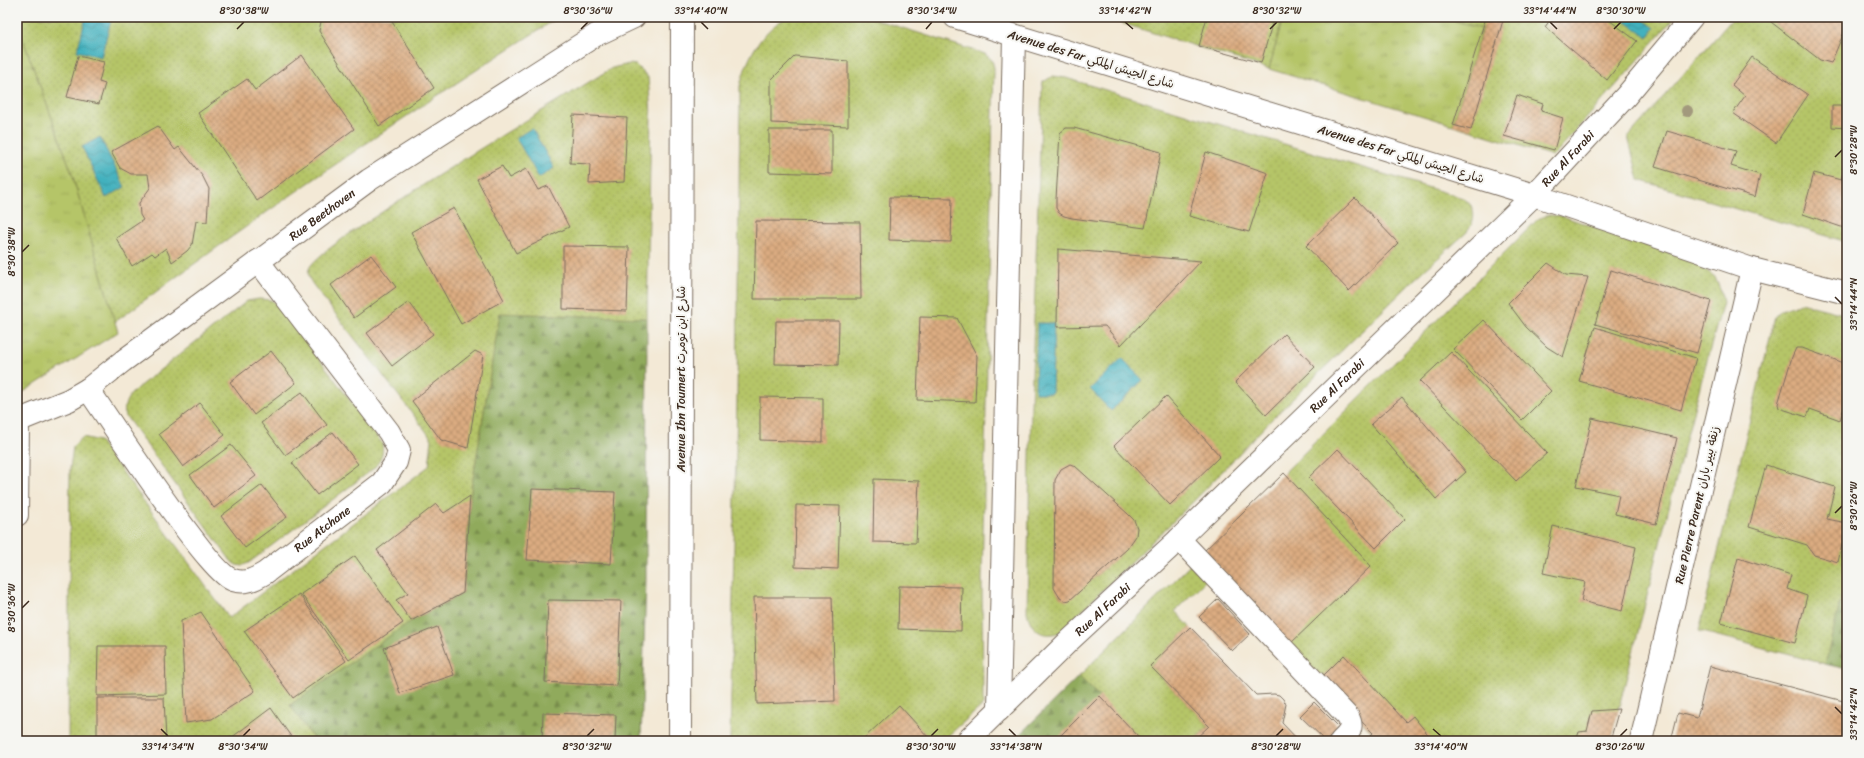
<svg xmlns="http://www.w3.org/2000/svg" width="1864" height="758" font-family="Sriracha,'Playpen Sans Arabic',sans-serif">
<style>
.grass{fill:url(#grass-tufts);stroke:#787843}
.forest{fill:url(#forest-firs);stroke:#666a3d}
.garden{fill:url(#garden-dots);stroke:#787843}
.water{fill:url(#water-waves);stroke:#3e6e6e}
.building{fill:url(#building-cross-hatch)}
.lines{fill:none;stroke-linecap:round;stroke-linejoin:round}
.minor-casing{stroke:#7b6d5e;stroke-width:24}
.minor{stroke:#fff;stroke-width:22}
.tree{fill:#a2997d}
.ticks{fill:none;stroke:#3b2a1e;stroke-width:1.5}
.labels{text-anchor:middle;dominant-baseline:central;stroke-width:4;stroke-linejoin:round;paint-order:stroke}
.street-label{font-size:12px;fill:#3b2a1e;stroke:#f6f6f2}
.neatline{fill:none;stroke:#3b2a1e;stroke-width:1.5}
.ticks-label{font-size:10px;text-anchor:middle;fill:#3b2a1e}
</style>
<defs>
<pattern id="grass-tufts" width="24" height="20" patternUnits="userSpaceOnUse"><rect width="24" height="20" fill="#b5c568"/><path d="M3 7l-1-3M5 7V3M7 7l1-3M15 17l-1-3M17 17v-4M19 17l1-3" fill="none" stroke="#9da95a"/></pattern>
<pattern id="forest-firs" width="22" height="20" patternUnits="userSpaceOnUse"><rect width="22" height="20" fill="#90aa5c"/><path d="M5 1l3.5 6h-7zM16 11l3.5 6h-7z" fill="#778b4b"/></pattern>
<pattern id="garden-dots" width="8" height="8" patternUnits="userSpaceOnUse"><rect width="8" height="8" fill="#b5c568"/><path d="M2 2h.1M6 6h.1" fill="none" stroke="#9da95a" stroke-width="1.8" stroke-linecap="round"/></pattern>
<pattern id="water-waves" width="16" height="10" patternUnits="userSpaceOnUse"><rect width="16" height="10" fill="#42b1be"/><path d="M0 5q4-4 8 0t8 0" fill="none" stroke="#38909a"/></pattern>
<pattern id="building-cross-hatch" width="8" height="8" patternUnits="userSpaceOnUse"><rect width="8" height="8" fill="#dbac81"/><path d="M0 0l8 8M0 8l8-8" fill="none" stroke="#b38c69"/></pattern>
</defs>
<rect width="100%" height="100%" fill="#f6f6f2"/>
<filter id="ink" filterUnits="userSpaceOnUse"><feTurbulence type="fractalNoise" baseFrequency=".025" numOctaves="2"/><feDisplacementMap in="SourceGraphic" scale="8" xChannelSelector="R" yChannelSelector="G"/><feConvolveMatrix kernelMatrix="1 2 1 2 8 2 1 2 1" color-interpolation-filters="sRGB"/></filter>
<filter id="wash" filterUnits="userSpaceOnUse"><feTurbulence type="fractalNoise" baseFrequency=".012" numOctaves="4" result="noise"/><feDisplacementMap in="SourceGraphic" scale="16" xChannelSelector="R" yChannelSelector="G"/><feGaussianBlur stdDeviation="0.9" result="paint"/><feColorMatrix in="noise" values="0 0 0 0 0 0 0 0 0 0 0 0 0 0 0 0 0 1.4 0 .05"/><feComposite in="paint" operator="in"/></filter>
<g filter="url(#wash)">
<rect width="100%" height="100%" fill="#f3e9d6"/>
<g class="grass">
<path d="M1283,17H1444L1482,29L1453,125L1269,69Z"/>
<path d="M17,23L71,170L118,332L17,396Z"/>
</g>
<g class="forest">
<path d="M500,313L647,318L646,581L641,741H315L290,705L411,621L463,593L470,496Z"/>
<path d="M1847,574V669L1825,664Z"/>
<path d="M1079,676L1139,737L1140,741H1013Z"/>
</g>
<g class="garden">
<path d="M17,17H559C407,113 259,215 115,322L71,170L17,23Z"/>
<path d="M787,17H868L985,54L992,60L994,68L982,579L983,705L942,741H730L737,398L740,86C747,58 760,32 787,17Z"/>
<path d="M1102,17H1283L1269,69Z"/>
<path d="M1444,17H1675L1628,72L1553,156L1453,125L1482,29Z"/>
<path d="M1734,17H1847V242L1639,180L1628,137Z"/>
<path d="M629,64L636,65L648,77L651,114L647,318L500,313L470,496L463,593L411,621L290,705L315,741H68L70,469L73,446L83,437L100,441L229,618L429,466L432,439L314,286C310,281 307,275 309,269C312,258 358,228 370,220C449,167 530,118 612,68Z"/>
<path d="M1053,76L1066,78L1463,198C1477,207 1476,220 1467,232L1416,278L1270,421L1196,499L1060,632C1042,639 1031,630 1027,612L1031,405L1042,87L1043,82Z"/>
<path d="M1548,215L1562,216L1692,260L1715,277L1721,292L1723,303C1681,448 1649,595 1610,741H1380L1289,645L1284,473L1538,219Z"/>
<path d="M259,299L271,300L279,305L382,443C384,455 381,460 373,469L250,562C242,566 238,568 231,561L125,415C123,403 128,397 136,389L247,301Z"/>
<path d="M1801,303L1847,315V574L1825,664L1699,631L1775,316L1781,310Z"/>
<path d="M1193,562L1209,577L1175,611L1190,627L1150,666L1209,726L1193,741H1140L1139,737L1079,676Z"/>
</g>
<g class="water">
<path d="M86,17H112L101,57L77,51Z"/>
<path d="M1619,17H1639L1655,28L1647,37Z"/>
<path d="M532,128L554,168L539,178L516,138Z"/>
<path d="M100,137L125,187L106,198L82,147Z"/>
<path d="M1037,323H1054L1052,393H1035Z"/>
<path d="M1122,358L1143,380L1111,411L1090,389Z"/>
</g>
<g id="blocks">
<g class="building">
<path d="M322,17H389L434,88L379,126L319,31Z"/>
<path d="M1207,17H1274L1261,63L1199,46Z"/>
<path d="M1486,17H1504L1471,130L1453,125Z"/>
<path d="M1552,17H1605L1637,41L1607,80L1545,27Z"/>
<path d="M1775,17H1847V25L1831,63L1820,60L1771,22Z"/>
<path d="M302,55L354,129L257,201L198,113L247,79L255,90Z"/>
<path d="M78,56L104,62L99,82L105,84L99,104L67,97Z"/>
<path d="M795,56L848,61V126L771,123V80Z"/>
<path d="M1752,57L1808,95L1776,143L1733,113L1745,96L1732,85Z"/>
<path d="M1517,95L1543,104L1541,111L1563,118L1554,150L1504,136Z"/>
<path d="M1832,106H1847V128L1832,127Z"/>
<path d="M573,115L627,118L624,182L589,184L590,164L570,163Z"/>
<path d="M158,126L175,150L179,147L203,177L209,189L207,222L196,221L192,245L187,251L172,262L166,248L155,256L152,253L132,266L116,238L143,220L140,215L139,203L150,188L148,174H131L120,168L111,152Z"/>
<path d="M1066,128H1074L1161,152L1145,228L1072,218L1064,216L1059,213L1056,208V199L1060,133Z"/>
<path d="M769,130H832V174L769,172Z"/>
<path d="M1667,131L1736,151L1731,166L1760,175L1755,197L1655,167Z"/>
<path d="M1206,152L1268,173L1249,232L1189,216Z"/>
<path d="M502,166L509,178L526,169L538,190L548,186L569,227L516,253L477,179Z"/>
<path d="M1844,170H1847V229L1803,214L1814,173L1841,180Z"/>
<path d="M890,197L952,198L951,242L889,240Z"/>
<path d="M1355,198L1398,243L1349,291L1306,246Z"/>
<path d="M454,208L504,300L461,324L411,232Z"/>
<path d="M756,221L860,222L861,299H754Z"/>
<path d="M563,246L629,247L627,311L563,309Z"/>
<path d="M1058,249L1201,261L1121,345L1105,326L1057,327Z"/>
<path d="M371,255L396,287L354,318L331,285Z"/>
<path d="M1548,263L1566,275L1588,277L1563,357L1547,347L1526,327L1508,303Z"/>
<path d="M1611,270L1711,301L1697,353L1595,324Z"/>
<path d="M409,302L433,334L392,366L367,333Z"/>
<path d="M920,317L957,318L977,356L975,402L917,400Z"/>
<path d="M1484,320L1551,391L1522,420L1453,349Z"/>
<path d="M776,321H839L838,365L775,364Z"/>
<path d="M1595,327L1696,358L1681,410L1579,381Z"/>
<path d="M1284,334L1315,367L1266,415L1235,382Z"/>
<path d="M1796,348H1802L1847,364V398L1840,420L1810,409L1807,417L1779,408L1778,404L1792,357Z"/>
<path d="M271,351L296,383L254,415L230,382Z"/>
<path d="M475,351L483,355L468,448L441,440L412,401Z"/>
<path d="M1451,352L1547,453L1516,481L1420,381Z"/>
<path d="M302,392L327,425L285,455L261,423Z"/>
<path d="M1166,396L1220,456L1170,505L1114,446Z"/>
<path d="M760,397L823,398V442L760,440Z"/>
<path d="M1402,397L1466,472L1436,499L1371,424Z"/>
<path d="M200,403L225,435L183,467L159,434Z"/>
<path d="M1592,418L1677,438L1656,524L1615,514L1619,495L1576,486Z"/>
<path d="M333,432L358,464L317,495L292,463Z"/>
<path d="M231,445L256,476L214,508L190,475Z"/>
<path d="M1338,449L1405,519L1376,548L1308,478Z"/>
<path d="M1070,464L1075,466L1128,514L1134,520L1137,528L1136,536L1127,549L1070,600L1065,601L1060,598L1054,588L1055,480L1061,469Z"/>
<path d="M1766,465L1835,487L1827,519L1847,523L1838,562L1814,555L1807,545L1749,527Z"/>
<path d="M1284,473L1371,566L1289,645L1201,554Z"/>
<path d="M874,479L919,481L916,543L873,542Z"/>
<path d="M262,485L287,517L245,548L221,516Z"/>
<path d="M532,489L615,492L611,564L527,560Z"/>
<path d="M470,496L463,593L411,621L396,600L408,593L377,550L436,504L444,513Z"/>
<path d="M796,505L840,506L838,569L795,567Z"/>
<path d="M1553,526L1636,547L1622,611L1581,601L1585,582L1543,573Z"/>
<path d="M355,556L403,623L349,660L301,594Z"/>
<path d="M1738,558L1791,575L1787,589L1807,596L1795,643L1721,623Z"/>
<path d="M899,586L962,587L961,631L898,629Z"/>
<path d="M299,594L346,661L293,698L244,631Z"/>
<path d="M754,597H832L835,701L757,704Z"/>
<path d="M1218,599L1250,634L1232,651L1199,617Z"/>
<path d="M548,600L621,601L617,686L545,682Z"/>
<path d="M201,612L255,691L212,719L186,723L181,621Z"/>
<path d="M437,627L454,675L400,693L384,648Z"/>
<path d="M1190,627L1256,695L1274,694L1279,695L1283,699L1286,704L1282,723L1299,741H1193L1209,726L1150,666Z"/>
<path d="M98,646H165L166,694L97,696Z"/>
<path d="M1344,655L1406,722L1413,716L1431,738L1432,741H1365L1373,733L1320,679Z"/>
<path d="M1710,666L1847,702V741H1700L1691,739V741H1671L1678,713L1697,718Z"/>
<path d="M1100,696L1139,737L1140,741H1055Z"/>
<path d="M97,698H164L166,741H97Z"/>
<path d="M1314,702L1340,728L1326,741L1300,716Z"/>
<path d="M899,705L929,738L925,741H861Z"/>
<path d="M271,708L294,741H226L235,735Z"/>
<path d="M1619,709L1610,741H1576L1579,732L1587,731L1592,711Z"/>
<path d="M543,713L616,715L615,741H542Z"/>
</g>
</g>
</g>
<g filter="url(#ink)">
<use href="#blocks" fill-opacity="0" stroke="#7b6d5e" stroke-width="1"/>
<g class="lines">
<g class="minor-casing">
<g id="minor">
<path d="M955,17L1534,195L1752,269L1847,293"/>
<path id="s1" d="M88,389C108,418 210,574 233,580C246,584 255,579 265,573L382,483L396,462L399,450L389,432L258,261"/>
<path id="s2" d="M17,421L69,400L88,389L123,361L369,180L596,35L634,17"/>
<path d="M17,515L18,421"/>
<path d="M1179,539L1348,717C1354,728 1349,733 1341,741"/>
<path d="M999,710L1014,36"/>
<path d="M680,741L682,17"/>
<path id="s3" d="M967,741L1070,640L1179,539L1534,195L1626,96L1692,17"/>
<path d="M1641,741L1752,269"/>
</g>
</g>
<use href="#minor" class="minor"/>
</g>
<circle class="tree" cx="1687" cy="111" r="6"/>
</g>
<path class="ticks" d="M701,22L708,29M1125,22L1133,29M1550,22L1557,29M237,29L244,22M581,29L588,22M926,29L932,22M1270,29L1277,22M1614,29L1621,22M1835,157L1842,150M22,252L29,245M1835,297L1842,304M1835,513L1842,506M22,608L29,601M1835,707L1842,714M161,729L168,736M1009,729L1016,736M1433,729L1441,736M243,736L250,729M587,736L594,729M931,736L938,729M1276,736L1283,729M1620,736L1627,729"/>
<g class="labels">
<g class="street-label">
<text transform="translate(1091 59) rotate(17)">Avenue des Far شارع الجيش الملكي</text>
<text transform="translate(1401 154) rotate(17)">Avenue des Far شارع الجيش الملكي</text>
<text stroke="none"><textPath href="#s3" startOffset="837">Rue Al Farabi</textPath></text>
<text stroke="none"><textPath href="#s2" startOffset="370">Rue Beethoven</textPath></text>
<text transform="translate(681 379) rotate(-90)">Avenue Ibn Toumert شارع ابن تومرت</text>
<text stroke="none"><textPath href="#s3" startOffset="513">Rue Al Farabi</textPath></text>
<text transform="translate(1697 505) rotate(-77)">Rue Pierre Parent زنقة بيير باران</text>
<text stroke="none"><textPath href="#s1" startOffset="347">Rue Atchane</textPath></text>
<text stroke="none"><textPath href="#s3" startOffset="189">Rue Al Farabi</textPath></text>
</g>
</g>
<rect width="1864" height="758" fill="none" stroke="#f6f6f2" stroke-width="44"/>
<rect x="22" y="22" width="1820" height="714" class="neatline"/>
<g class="ticks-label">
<text x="244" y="14">8°30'38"W</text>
<text x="588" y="14">8°30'36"W</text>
<text x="701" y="14">33°14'40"N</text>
<text x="932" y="14">8°30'34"W</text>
<text x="1125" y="14">33°14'42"N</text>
<text x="1277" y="14">8°30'32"W</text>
<text x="1550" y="14">33°14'44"N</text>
<text x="1621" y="14">8°30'30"W</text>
<text transform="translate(1853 150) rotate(-90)" y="4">8°30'28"W</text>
<text transform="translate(11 252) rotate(-90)" y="4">8°30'38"W</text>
<text transform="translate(1853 304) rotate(-90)" y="4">33°14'44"N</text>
<text transform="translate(1853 506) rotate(-90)" y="4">8°30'26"W</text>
<text transform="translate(11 608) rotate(-90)" y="4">8°30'36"W</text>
<text transform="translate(1853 714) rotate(-90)" y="4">33°14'42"N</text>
<text x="168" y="750">33°14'34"N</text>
<text x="243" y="750">8°30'34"W</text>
<text x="587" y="750">8°30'32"W</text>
<text x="931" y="750">8°30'30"W</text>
<text x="1016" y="750">33°14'38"N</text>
<text x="1276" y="750">8°30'28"W</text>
<text x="1441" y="750">33°14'40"N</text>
<text x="1620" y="750">8°30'26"W</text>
</g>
</svg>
